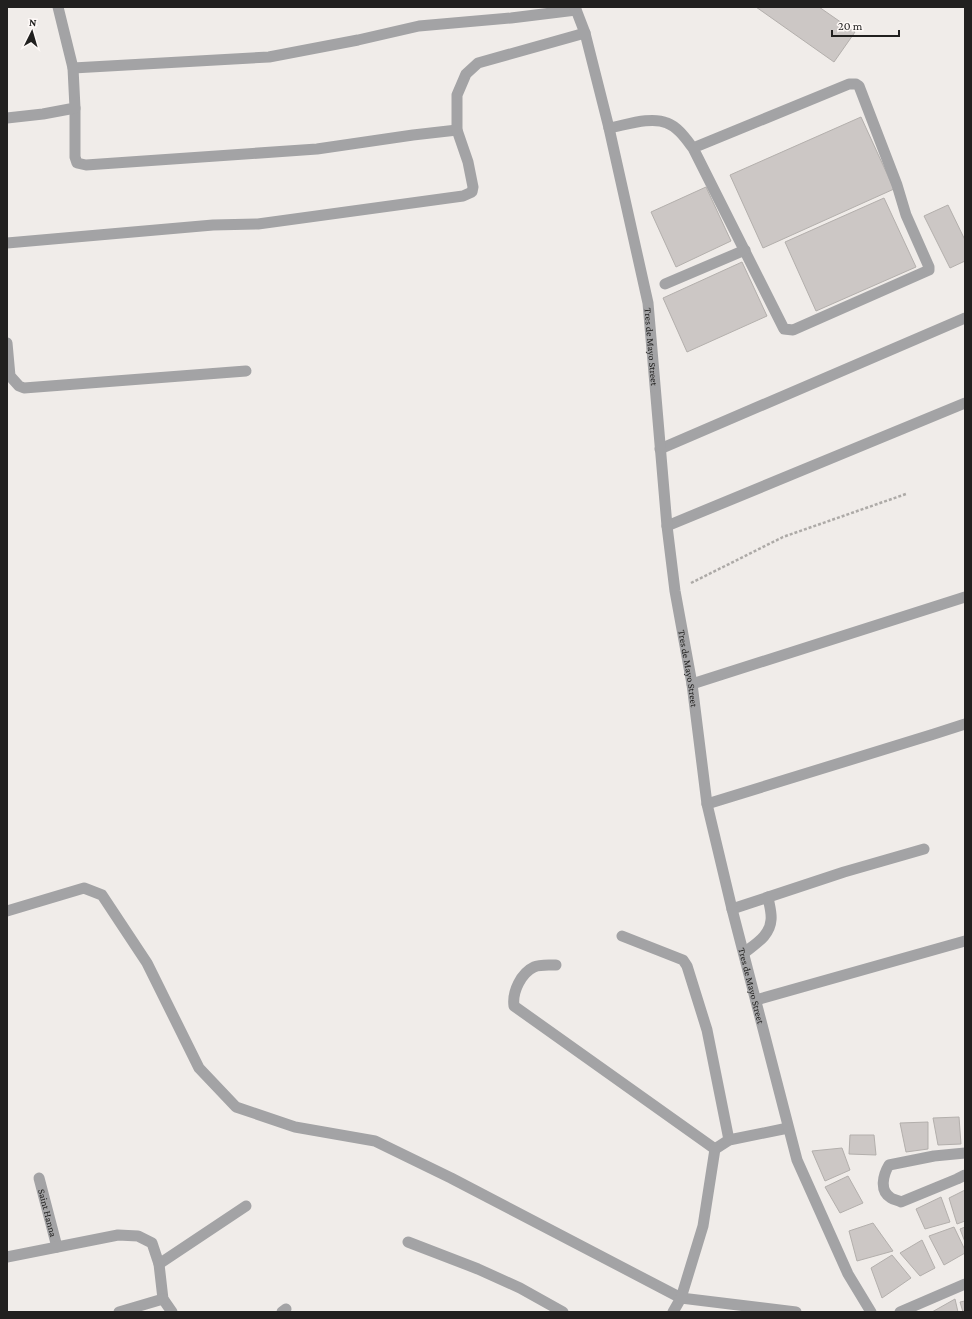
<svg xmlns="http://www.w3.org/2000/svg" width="972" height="1319" font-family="'Crimson Pro',serif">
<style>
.building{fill:#ccc7c5;stroke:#b3afac}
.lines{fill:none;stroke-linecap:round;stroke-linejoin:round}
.path{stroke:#adaaa7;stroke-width:2.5;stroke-dasharray:3 2;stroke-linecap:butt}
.service{stroke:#a3a3a5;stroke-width:11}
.minor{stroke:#a3a3a5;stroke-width:11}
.tertiary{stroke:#a3a3a5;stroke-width:11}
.labels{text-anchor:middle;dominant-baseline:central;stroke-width:4;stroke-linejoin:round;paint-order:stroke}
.street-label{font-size:10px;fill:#21201f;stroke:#fef9f7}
</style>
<rect width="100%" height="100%" fill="#f0ece9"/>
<g class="building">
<path d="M756,7H819L855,32L834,62Z"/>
<path d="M861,117L894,189L763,248L730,175Z"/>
<path d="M706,187L731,241L676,267L651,212Z"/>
<path d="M884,198L916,267L816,311L785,242Z"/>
<path d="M948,205L965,240V261L950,268L924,216Z"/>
<path d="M742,262L767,316L687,352L663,298Z"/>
<path d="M959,1117L961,1144L938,1145L933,1118Z"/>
<path d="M928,1122V1149L906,1152L900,1123Z"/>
<path d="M850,1135H874L876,1155L849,1154Z"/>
<path d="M842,1148L850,1170L825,1181L812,1151Z"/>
<path d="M848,1176L863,1203L840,1213L825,1187Z"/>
<path d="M965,1190V1221L957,1224L949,1198Z"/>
<path d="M941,1197L950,1222L925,1229L916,1209Z"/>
<path d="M873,1223L893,1251L857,1261L849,1231Z"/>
<path d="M954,1227L965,1250V1253L944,1265L929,1236Z"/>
<path d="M965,1227V1242L960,1229Z"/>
<path d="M922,1240L935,1268L920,1276L900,1253Z"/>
<path d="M892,1255L911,1278L882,1298L871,1268Z"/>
<path d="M955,1299L958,1312H932Z"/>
<path d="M965,1301V1312H963L960,1302Z"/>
</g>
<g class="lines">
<path class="path" d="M691,583L783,537L906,494"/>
<g class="service">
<path d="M609,128C626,125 651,116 667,123C678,127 686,139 693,148L784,329L793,330L929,270V267L906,215L897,185L859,86L856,84H849L693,148"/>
<path d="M665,284L745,250"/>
<path d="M744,953C755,944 770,936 771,920C772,913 769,904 768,897"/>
</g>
<g class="minor">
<path d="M73,68L269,57L358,40L419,26L511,18L576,10"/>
<path d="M75,108V157L77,163L86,165L317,149L413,135L457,130"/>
<path d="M7,118L43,114L75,108L73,68L58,7"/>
<path d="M7,243L213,225L258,224L463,196L472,192L473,187L468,162L457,130V95L466,74L478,63L585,33"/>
<path d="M7,343L10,376L19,386L24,388L246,371"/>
<path d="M660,449L965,318"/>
<path d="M667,526L965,403"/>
<path d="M692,684L965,597"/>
<path d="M707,804L934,734L965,724"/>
<path d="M732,909L844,872L924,849"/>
<path d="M7,911L84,888L102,895L147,963L199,1068L236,1107L295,1127L375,1141L451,1178L681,1298L796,1312"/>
<path d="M622,936L683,960L687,966L707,1030L729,1140"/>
<path d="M556,965C550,965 540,964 534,967C521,973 512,992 514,1006L715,1149"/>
<path d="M756,1000L965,941"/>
<path d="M965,1153L934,1156L889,1165C883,1175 879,1191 891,1198C894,1200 898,1200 901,1202L957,1179L965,1175"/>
<path id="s1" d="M39,1178L57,1247"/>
<path d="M408,1242L478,1269L520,1288L563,1312"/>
<path d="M7,1257L118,1235L138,1236L152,1243L159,1264L163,1299L172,1312"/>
<path d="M159,1264L246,1206"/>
<path d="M119,1312L163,1299"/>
<path d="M282,1312L286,1309"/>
<path d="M673,1312L681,1298L703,1226L715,1149L729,1140L788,1128"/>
<path d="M900,1312L965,1284"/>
</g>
<path class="tertiary" id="s2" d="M575,7L585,33L609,128L648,303L667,526L675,591L692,684L707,804L732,909L797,1160L848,1274L871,1312"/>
</g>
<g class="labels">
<g class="street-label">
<text stroke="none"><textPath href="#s2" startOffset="349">Tres de Mayo Street</textPath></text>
<text stroke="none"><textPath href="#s2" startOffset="673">Tres de Mayo Street</textPath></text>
<text stroke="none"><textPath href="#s2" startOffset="997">Tres de Mayo Street</textPath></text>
<text stroke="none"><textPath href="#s1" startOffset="36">Saint Hanna</textPath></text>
</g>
</g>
<rect width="972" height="1319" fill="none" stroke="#21201f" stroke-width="16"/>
<g transform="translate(32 32) rotate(5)" stroke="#fef9f7" stroke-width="3" paint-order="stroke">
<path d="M0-3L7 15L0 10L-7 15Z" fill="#21201f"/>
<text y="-6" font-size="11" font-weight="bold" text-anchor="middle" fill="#21201f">N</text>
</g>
<path d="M832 30v6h67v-6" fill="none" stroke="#21201f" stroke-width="2"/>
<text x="838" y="30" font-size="12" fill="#21201f" stroke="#fef9f7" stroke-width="3" paint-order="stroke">20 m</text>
</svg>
